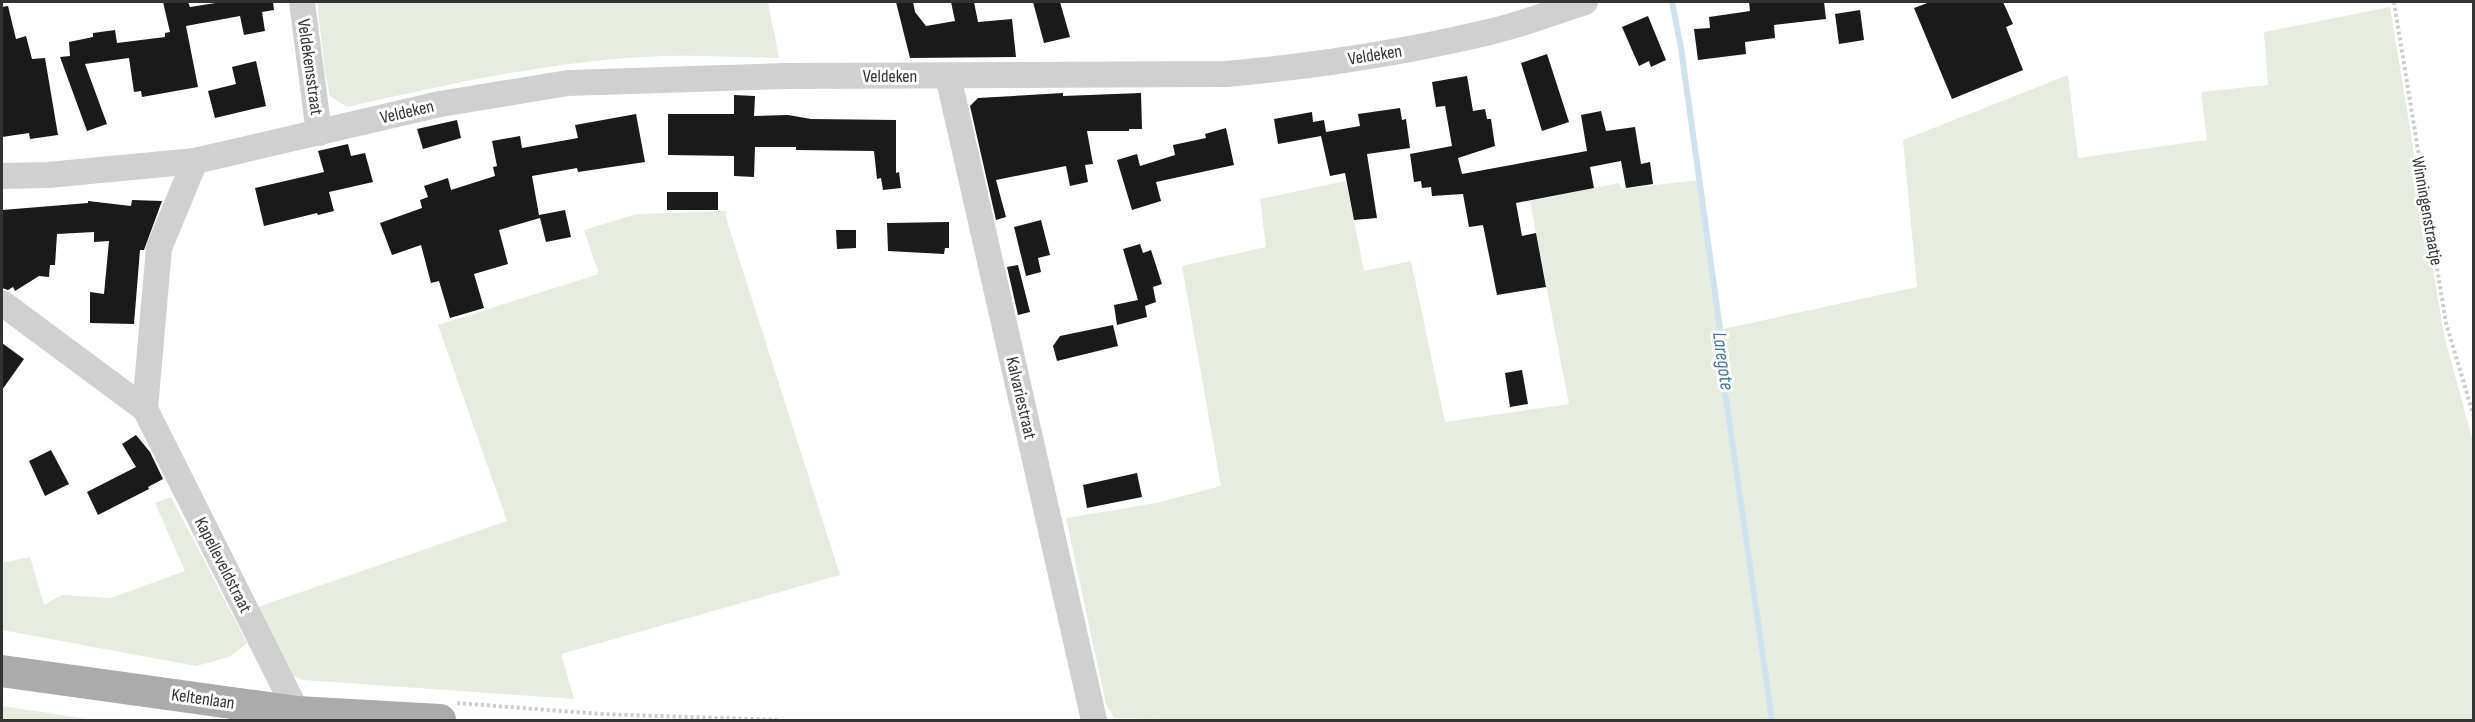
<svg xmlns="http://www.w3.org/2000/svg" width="2475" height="722" font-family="'Sofia Sans Condensed',sans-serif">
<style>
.green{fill:#e6ecdf}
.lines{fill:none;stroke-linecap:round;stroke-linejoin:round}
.stream{stroke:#cfe2ee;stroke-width:6}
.building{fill:#1a1a1a}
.path{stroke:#cdcdcd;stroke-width:4;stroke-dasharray:3 3;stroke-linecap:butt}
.minor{stroke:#d0d0d0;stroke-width:26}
.major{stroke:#ababab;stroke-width:32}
.labels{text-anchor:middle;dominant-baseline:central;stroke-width:6;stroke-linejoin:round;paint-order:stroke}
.street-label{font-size:18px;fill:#333;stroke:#fff}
.water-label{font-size:20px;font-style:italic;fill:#3f7597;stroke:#fff}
</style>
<rect width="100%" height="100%" fill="#fff"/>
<g class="green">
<path d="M317,2H768L779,58C734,57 688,54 643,57C542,63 445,85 347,107L330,96L325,72Z"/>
<path d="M2390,7L2444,335L2473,442V720H1231L1114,718L1106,704L1066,518L1156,503L1221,486L1182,266L1266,247L1260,199L1346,181L1364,271L1411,261L1445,422L1569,404L1530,201L1619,183L1621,189L1699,180L1723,329L1917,287L1903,140L2068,75L2078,158L2207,140L2201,92L2268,85L2264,32Z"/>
<path d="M726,211V218L840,575L561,654L574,699L304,680L288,674L255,608L507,521L438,325L599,274L584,230L637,214Z"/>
<path d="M171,497L247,643L229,657L196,666L2,630V563L30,557L44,605L62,595L111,598L185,571L155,503Z"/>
<path d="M2,706L94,720H2Z"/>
</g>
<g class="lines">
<path class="stream" d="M1672,2L1681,48L1721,336L1724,385L1772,720"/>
</g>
<g class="building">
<path d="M163,2H188L190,7L222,2H273L274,10L262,12L265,31L244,35L240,16L186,26L198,87L142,97L141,91L134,92L129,58L85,64L107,124L87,131L60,57L70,56L69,42L93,37V33L115,30L117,43L165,37V33L170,32Z"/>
<path d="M896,2H913L915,12L926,26L955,21L951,2H974L978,22L1012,19L1016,57L910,58Z"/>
<path d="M1033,2H1060L1070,37L1044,43Z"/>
<path d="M1749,2H1824L1826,19L1774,25L1775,38L1745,42L1746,54L1698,60L1694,29L1710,28L1709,17L1750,11Z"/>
<path d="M1930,2H2003L2013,24L2006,27L2023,70L1952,99L1914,8Z"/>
<path d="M8,6L16,39L26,36L32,59L45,58L58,135L30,139L29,133L2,137V7Z"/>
<path d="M1860,10L1864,40L1839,44L1835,14Z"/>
<path d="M1648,16L1666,60L1651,67L1649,61L1639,66L1622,27Z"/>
<path d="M1547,54L1569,122L1542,131L1521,63Z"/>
<path d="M256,61L266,106L215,118L208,91L236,84L232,67Z"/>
<path d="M1467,76L1473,111L1485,109L1487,119H1491L1495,146L1458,158L1462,174L1587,151L1581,115L1601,111L1606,131L1635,127L1641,164L1650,162L1653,184L1626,188L1621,161L1590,167L1594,188L1516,203L1522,236L1536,233L1546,287L1497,295L1483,225L1469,227L1463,194L1432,196L1431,187L1422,188L1421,181L1414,182L1410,154L1452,146L1445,106L1436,107L1432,82Z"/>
<path d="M1063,93V96L1141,93L1142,129H1129V131H1087L1093,164L1085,165L1088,182L1070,186L1066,166L996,180L1006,217L996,220L970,106L978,98Z"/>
<path d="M734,95L755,96L754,116L788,115L811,119L896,120V173L899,172L901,188L883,190L881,178L877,179L874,151L796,150V147H755L754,177L734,176V156L668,155V114H734Z"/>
<path d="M1400,108L1402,120L1406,119L1410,148L1367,154L1377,218L1354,220L1345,173L1330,176L1321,136L1278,144L1274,119L1312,112L1313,122L1324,120L1326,132L1360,126L1358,114Z"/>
<path d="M636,114L645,162L578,172L577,168L532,176L539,215L565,210L571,237L546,242L540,218L499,230L508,264L474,274L484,308L450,318L439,281L431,283L421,245L392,255L380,223L422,208L420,200L428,197L424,186L448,178L451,190L495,176L493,167L497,166L492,141L520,136L522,148L578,138L575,125Z"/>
<path d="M457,120L461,138L423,149L417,129Z"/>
<path d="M1226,128L1234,165L1156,182L1161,201L1132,210L1117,160L1137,154L1140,166L1175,155L1173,145L1206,138L1205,134Z"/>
<path d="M348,144L351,156L365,153L373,182L329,192L334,211L318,215L317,213L264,226L255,188L324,172L318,151Z"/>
<rect x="667" y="192" width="51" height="18"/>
<path d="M132,200L162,201L144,250H140L134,324L90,323V292L104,294L109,241L94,242V232L57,234L55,265H50L49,277L39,276L15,291L13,287L8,290L2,288V210L88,203V201L131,206Z"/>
<path d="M1041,220L1050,255L1038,258L1041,272L1026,276L1014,227Z"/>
<path d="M949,222V248H945L944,254L888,251L887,223Z"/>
<path d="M836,230H856V248L837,249Z"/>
<path d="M1140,244L1143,253L1151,250L1162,284L1153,287L1156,302L1145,306L1147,317L1117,325L1114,305L1138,300L1123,249Z"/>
<path d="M1018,265L1030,312L1018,315L1007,267Z"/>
<path d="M1113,325L1118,346L1057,361L1053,346L1060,336Z"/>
<path d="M2,343L24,359L2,390Z"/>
<path d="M1522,370L1528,404L1510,407L1505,373Z"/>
<path d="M136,435L150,452L163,479L148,487L149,489L98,515L87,492L136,467L122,444Z"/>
<path d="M51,450L69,484L45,496L29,461Z"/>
<path d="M1137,473L1142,497L1087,508L1083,485Z"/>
</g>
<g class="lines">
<g class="path">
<path d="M2394,2L2446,323L2474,417"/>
<path d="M457,703L601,714L780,720"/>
</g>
<g class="minor">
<path d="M302,2L319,133"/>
<path d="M948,76L1094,720"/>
<path d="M2,176L48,175L195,161L440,104L568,83L785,76L1226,74C1315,66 1402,53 1489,32C1521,25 1553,12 1585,2"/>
<path d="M2,303L145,409L301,720"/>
<path d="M145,409L159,248L195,161"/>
</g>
<path class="major" d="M2,671L297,712L440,720"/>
</g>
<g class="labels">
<g class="street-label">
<text transform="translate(1375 55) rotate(-9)">Veldeken</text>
<text transform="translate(310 67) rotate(82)">Veldekensstraat</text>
<text x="890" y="76">Veldeken</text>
<text transform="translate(407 112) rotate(-13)">Veldeken</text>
<text transform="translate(2427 211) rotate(80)">Winningenstraatje</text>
<text transform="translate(1021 398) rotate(77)">Kalvariestraat</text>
<text transform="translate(223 565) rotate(63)">Kapelleveldstraat</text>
<text transform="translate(203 699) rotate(8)">Keltenlaan</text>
</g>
<g class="water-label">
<text transform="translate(1723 361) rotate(82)">Laregote</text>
</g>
</g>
<rect width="2475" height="722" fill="none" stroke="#333333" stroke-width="6"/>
</svg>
